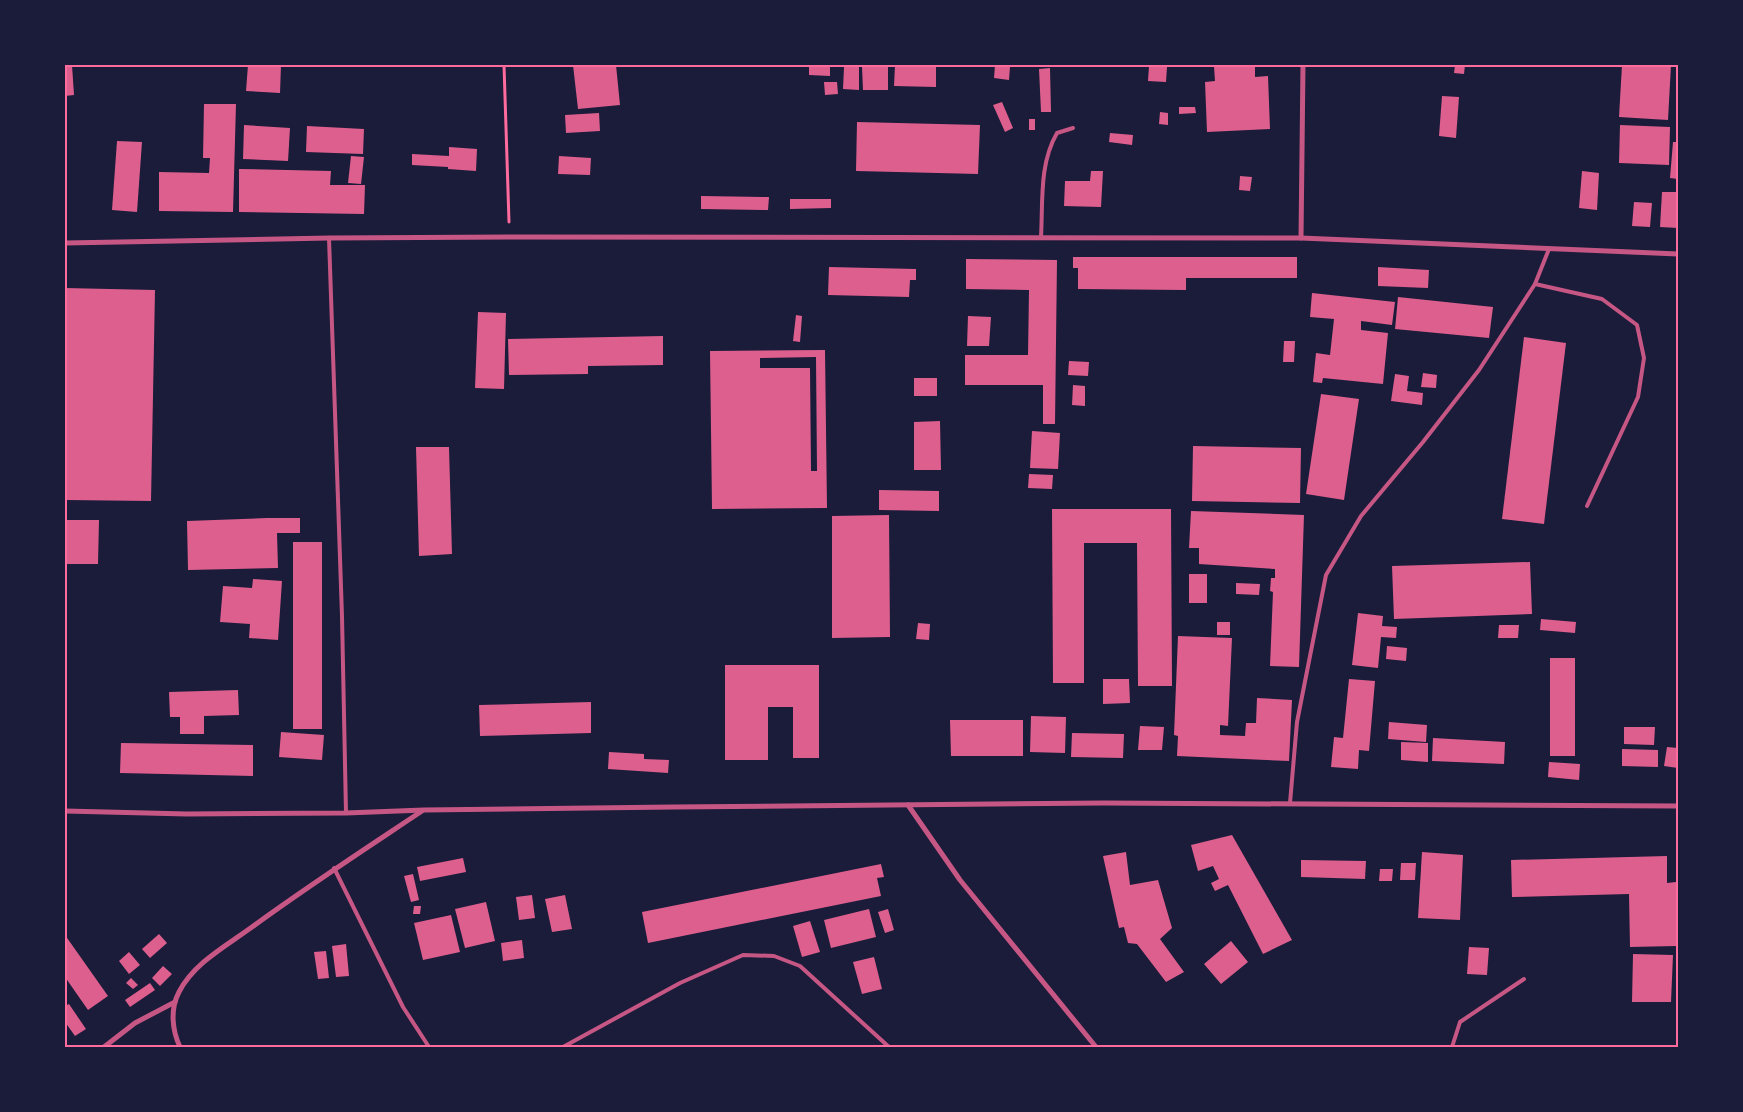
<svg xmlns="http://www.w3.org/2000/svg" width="1743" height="1112" font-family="'DM Sans',sans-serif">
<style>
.building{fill:#dd5f8e;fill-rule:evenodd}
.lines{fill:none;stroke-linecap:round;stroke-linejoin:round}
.path{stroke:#ff6b9d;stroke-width:3}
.service{stroke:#c65784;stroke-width:4}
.minor{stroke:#c65784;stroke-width:5}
.neatline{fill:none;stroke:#ff6b9d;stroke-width:2}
</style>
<rect width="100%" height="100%" fill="#1b1b3a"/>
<g class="building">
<path d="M65,65H72L74,95L65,96Z"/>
<path d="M248,65H281L280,93L246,91Z"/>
<path d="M573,65H616L620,105L578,109Z"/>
<path d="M809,65H830V76L809,75Z"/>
<path d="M895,65L936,66V87L894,86Z"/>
<path d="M995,65L1010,67L1009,80L994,78Z"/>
<rect x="1100" y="65" width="46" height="2"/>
<path d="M1255,65V77L1268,76L1270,129L1207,132L1205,82L1215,81L1214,67Z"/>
<path d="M1455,65H1465L1464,74L1454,73Z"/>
<path d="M1622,65H1671L1668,120L1619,117Z"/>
<path d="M1149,66L1167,67L1166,82L1148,81Z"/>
<path d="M844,67H859V90L843,89Z"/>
<path d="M862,67H888V90H863Z"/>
<path d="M1050,68L1051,112H1041L1039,69Z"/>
<path d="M824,82H837L838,94L825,95Z"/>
<path d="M1442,96L1459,97L1456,138L1439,136Z"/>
<path d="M1002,102L1013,128L1005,132L993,105Z"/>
<path d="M204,104H236L233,212L159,211V172L209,173L210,158H203Z"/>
<path d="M1179,107H1195L1196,113L1179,114Z"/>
<path d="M1160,112L1168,113V125L1159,124Z"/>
<path d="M599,113L600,131L566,133L565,115Z"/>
<rect x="1029" y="119" width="6" height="11"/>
<path d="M857,122L980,125L978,174L856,171Z"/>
<path d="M244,125L290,128L288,161L243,159Z"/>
<path d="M1620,125L1670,127L1669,165L1619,163Z"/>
<path d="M307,126L364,129L363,154L306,152Z"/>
<path d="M1110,133L1133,135L1132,145L1109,142Z"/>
<path d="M117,141L142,142L137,212L112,210Z"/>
<path d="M1673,142H1678V179L1670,178Z"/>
<path d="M449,147L477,149L476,171L448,169V167L412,165V154L449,156Z"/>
<path d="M351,156L364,157L361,184L348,183Z"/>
<path d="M559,156L591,158L590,175L558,174Z"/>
<path d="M239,169L331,171L330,185H365L364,214L239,212Z"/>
<path d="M1091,171H1103L1101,207L1064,206L1065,181H1090Z"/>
<path d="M1582,171L1599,173L1597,210L1579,208Z"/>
<path d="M1240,176L1252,177L1250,191L1239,190Z"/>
<path d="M1662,192H1678V228L1660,227Z"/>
<path d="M701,196L769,197L768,210L701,209Z"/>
<path d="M790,199H831V208L790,209Z"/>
<path d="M1634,202L1652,203L1650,227L1632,226Z"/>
<path d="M1073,257H1297V278H1186V290L1078,289V268H1073Z"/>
<path d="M966,259L1057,260L1055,424H1043V385H965V355H1028L1029,290L966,289Z"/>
<path d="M829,267L916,269V280H910L909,297L828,295Z"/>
<path d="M1378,267L1429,270L1428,288L1378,286Z"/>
<path d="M65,288L155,290L151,501L65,500Z"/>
<path d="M1312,293L1395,302L1392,325L1361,321V330L1388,333L1383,384L1323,378L1322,383L1313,382L1316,353L1330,355L1334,319L1310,317Z"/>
<path d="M1398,297L1493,307L1489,338L1395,329Z"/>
<path d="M478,312L506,313L504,389L475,388Z"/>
<path d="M796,315L802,316L800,342L793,341Z"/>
<path d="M968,316L991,317L989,346H967Z"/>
<path d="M663,336V365L588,366V374L509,375L508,339Z"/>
<path d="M1524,337L1566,343L1544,524L1502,519Z"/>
<path d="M1284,341H1295L1294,362H1283Z"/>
<path d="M825,350L827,508L712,509L710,351ZM816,357L817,471H811L810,368H760V358Z"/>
<path d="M1069,361L1089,362L1088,376L1068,375Z"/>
<path d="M1423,373L1437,375L1436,388L1421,387Z"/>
<path d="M1395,374L1409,376L1407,391L1423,393L1422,405L1391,401Z"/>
<rect x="914" y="378" width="23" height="18"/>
<path d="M1073,385L1085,386V406L1072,405Z"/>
<path d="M1321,394L1359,399L1344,500L1306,494Z"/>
<path d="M940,421L941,470H914V422Z"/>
<path d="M1032,431L1060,433L1058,469L1030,468Z"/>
<path d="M1193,446L1301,448L1300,503L1192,501Z"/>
<path d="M416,447H449L452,554L419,556Z"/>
<path d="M1029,474L1053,475L1052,489L1028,488Z"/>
<path d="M879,490L939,491V511L879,510Z"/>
<path d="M1052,509H1171L1172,686H1138L1137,543H1084V683H1053Z"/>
<path d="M1191,511L1304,515L1299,667L1270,666L1273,592L1270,591L1271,578H1275V569L1199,564V548H1189Z"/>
<path d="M889,515L890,637L832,638V516Z"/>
<path d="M267,518H300V533H277L278,568L188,570L187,521Z"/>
<path d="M65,520H99L98,564H65Z"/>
<rect x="293" y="542" width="29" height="187"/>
<path d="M1530,562L1532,614L1394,619L1392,566Z"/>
<rect x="1189" y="574" width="18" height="29"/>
<path d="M253,579L282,581L278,640L249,638L250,624L220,622L223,586L252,588Z"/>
<path d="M1236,583L1260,584L1259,595L1236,594Z"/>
<path d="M1358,613L1383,616L1382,626L1397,627L1396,638L1381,637L1378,668L1352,665Z"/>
<path d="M1541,619L1576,622L1575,633L1540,630Z"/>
<rect x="1217" y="622" width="13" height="13"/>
<path d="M918,623L930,624L929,640L916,639Z"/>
<path d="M1499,625H1519L1518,638H1498Z"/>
<path d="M1178,636L1232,638L1228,726L1220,725V735L1245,736L1246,723H1256L1257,698L1292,700L1289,761L1177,756L1178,736L1174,735Z"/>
<path d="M1387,646L1407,648L1406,661L1386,659Z"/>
<rect x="1550" y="658" width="25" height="98"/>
<path d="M725,665H819V758H793V707H768V760H725Z"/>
<path d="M1103,679H1129L1130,703L1103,704Z"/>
<path d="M1349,679L1375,681L1369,751L1359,750L1358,769L1331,767L1334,737L1343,738Z"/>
<path d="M238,690L239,715L204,716V734H180V717H170L169,692Z"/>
<path d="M591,702V733L480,736L479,705Z"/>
<path d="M1031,716L1066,717L1065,753L1030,752Z"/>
<path d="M950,720H1023V756H951Z"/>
<path d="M1389,722L1427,725L1426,742L1388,739Z"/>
<path d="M1140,726L1164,727L1162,750H1138Z"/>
<path d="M1624,727H1655L1654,745L1624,744Z"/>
<path d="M281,732L324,735L322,760L279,757Z"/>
<path d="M1072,733L1124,734L1123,758L1071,757Z"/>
<path d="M1433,738L1505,742L1504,764L1432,761Z"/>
<path d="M1401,742L1428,743V762L1401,760Z"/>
<path d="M121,743L253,745V776L120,773Z"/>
<path d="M1667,747L1678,748V768L1664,766Z"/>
<path d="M1622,749L1658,750V767L1622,766Z"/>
<path d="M609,752L644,754V759L669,760L668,773L608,769Z"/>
<path d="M1549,762L1580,764L1579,780L1548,777Z"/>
<path d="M1232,835L1292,940L1263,954L1228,885L1215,891L1211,883L1219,879L1213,866L1198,871L1191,845Z"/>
<path d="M1126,852L1130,885L1158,880L1172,928L1160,939L1184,972L1166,982L1137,944L1128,943L1124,927L1119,928L1103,856Z"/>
<path d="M1422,852L1463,855L1460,920L1418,918Z"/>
<path d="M1667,856V883L1676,882L1677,946L1630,947L1629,894L1512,897L1511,860Z"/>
<path d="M463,858L466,872L420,881L417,867Z"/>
<path d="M1301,860L1366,861L1365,879L1301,877Z"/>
<path d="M1401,863H1416L1415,880H1400Z"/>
<path d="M881,864L884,877L877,878L881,896L648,943L642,912Z"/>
<path d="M1380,869H1393L1392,881H1379Z"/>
<path d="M413,874L419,900L411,902L404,876Z"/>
<path d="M532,895L535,918L519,920L516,897Z"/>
<path d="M565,895L572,929L552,932L545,899Z"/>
<path d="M486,902L495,941L465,948L455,909Z"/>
<path d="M414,906H421L420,914H413Z"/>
<path d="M869,909L876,937L831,948L824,920Z"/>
<path d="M888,909L894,930L885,933L878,912Z"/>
<path d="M451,915L460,952L423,960L414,923Z"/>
<path d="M810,921L820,952L802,957L793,926Z"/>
<path d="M159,934L167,943L150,958L142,949Z"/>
<path d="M65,935L108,996L88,1010L65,977Z"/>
<path d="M522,940L524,958L503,961L501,943Z"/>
<path d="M1231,941L1248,962L1221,984L1204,964Z"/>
<path d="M346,944L349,976L336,977L332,946Z"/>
<path d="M1469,947L1489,948L1487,975L1467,974Z"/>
<path d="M326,951L329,978L318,979L314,952Z"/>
<path d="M129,952L140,965L129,974L119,961Z"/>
<path d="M1633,954L1673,955L1671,1002H1632Z"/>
<path d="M874,957L882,989L862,994L853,962Z"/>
<path d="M163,966L172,974L160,986L152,978Z"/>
<path d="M131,978L138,985L133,989L126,983Z"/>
<path d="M150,983L155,990L130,1007L125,1000Z"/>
<path d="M69,1004L86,1029L75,1036L65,1022V1006Z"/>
</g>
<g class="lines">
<path class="path" d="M504,65L509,222"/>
<g class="service">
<path d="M1041,237C1043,202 1039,164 1057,133L1073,128"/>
<path d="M329,238L342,616L346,813"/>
<path d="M1535,284L1602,299L1637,325L1644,358L1638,397L1587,506"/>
<path d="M1290,803L1297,722L1326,575L1361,516L1423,442L1479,370L1535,284L1549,249"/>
<path d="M334,868L403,1007L429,1047"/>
<path d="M563,1047L680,983L743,955L774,956L800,966L889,1047"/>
<path d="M1452,1047L1460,1022L1524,979"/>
</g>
<g class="minor">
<path d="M1301,238L1303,65"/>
<path d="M65,243L329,238L509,237L1301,238L1678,254"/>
<path d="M908,805L960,880L1096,1047"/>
<path d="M65,811L187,814L346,813L424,810L673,807L1104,803L1678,806"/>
<path d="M104,1047L135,1023L175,1002"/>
<path d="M180,1047C172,1030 170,1009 179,992C194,963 226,946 252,927C308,886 365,849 422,811"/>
</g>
</g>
<rect width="1743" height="1112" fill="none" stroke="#1b1b3a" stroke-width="132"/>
<rect x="66" y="66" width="1611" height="980" class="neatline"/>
</svg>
